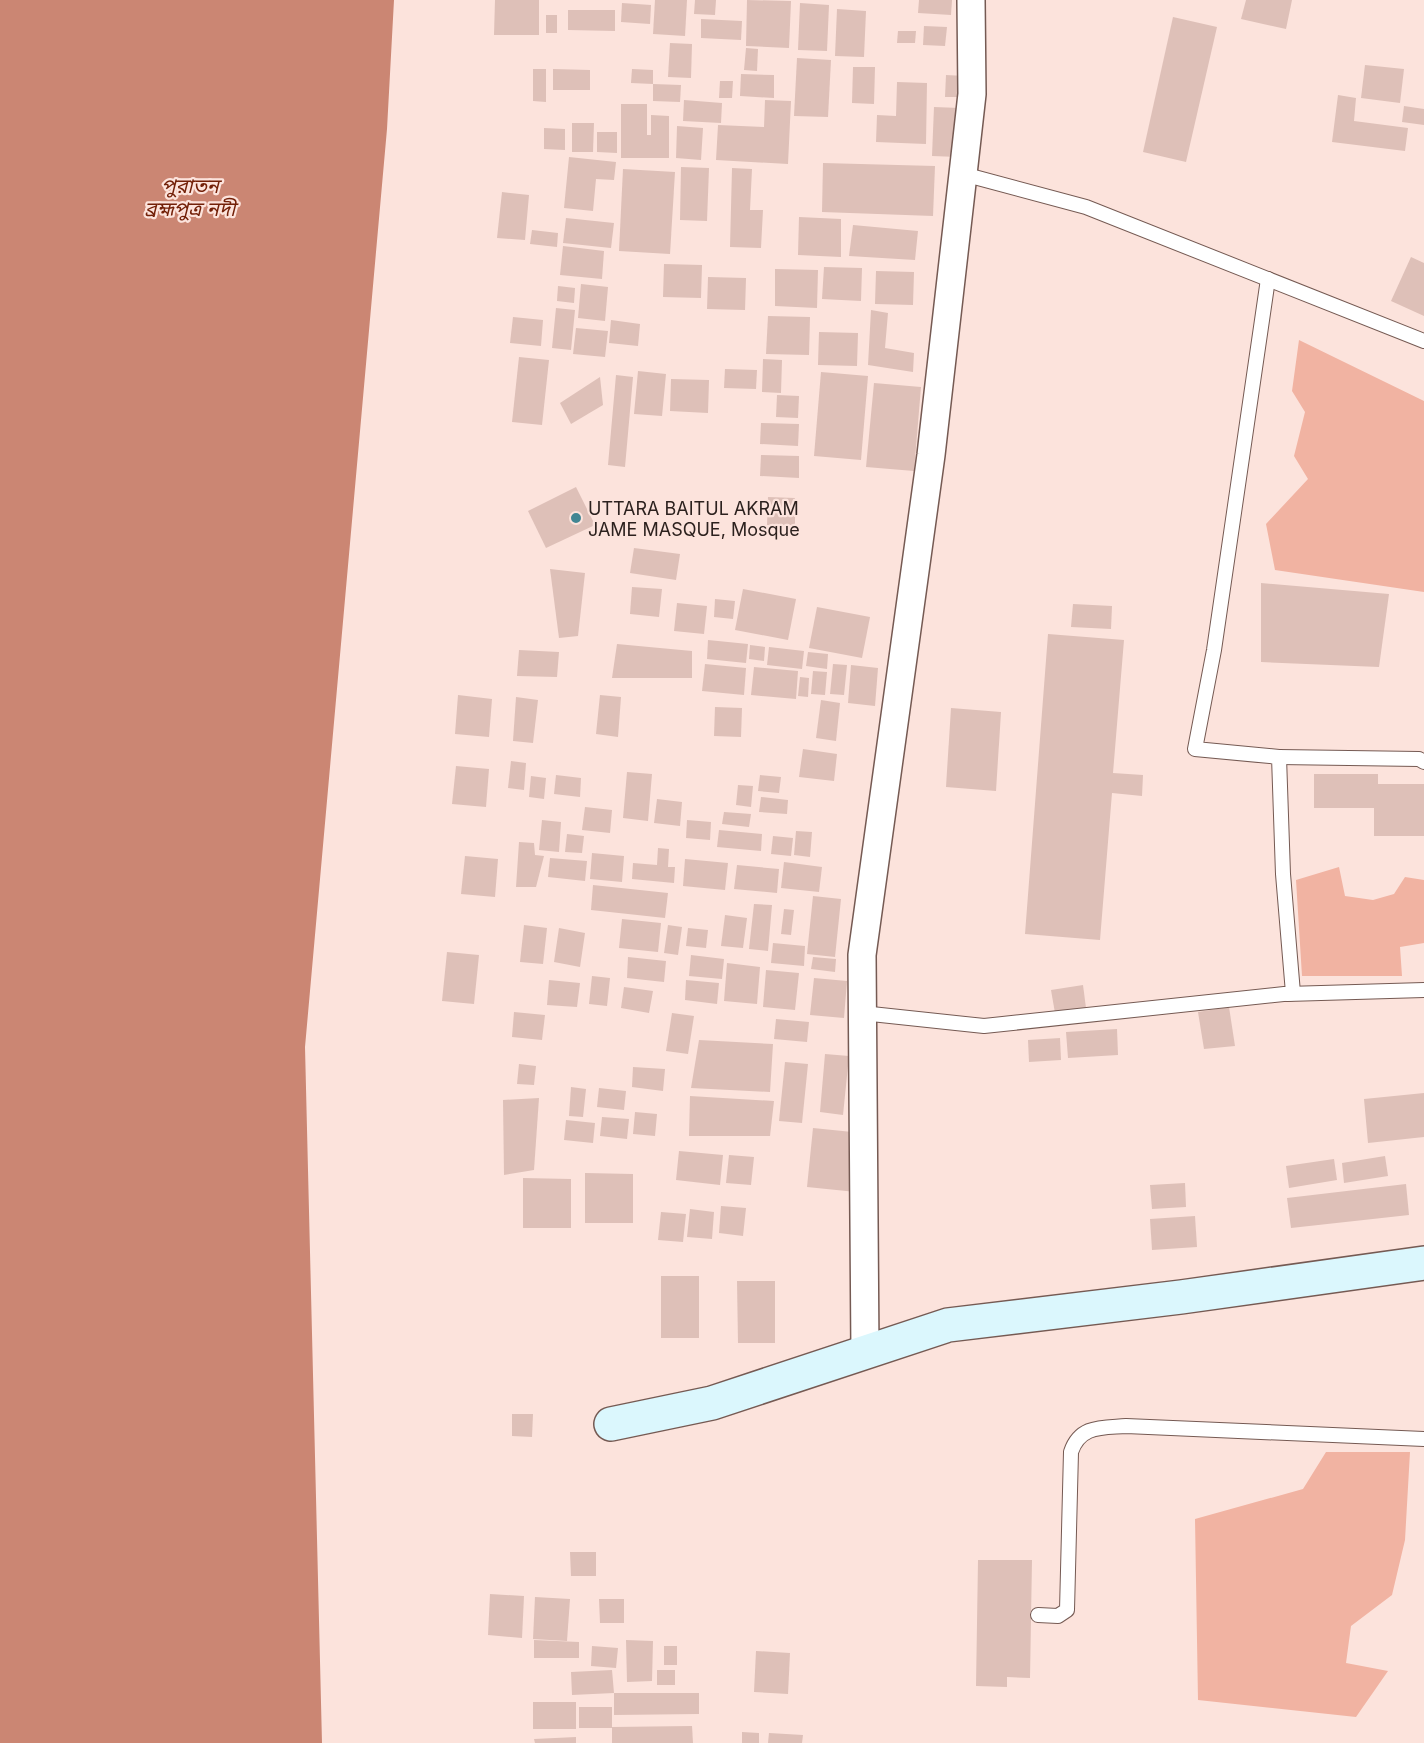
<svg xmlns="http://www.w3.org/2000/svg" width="1424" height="1743" font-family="Inter,'Noto Sans Bengali',sans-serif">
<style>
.green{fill:#f1b3a2}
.water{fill:#cb8673}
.building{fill:#dec0b8}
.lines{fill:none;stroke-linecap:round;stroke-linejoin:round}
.lane-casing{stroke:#755a53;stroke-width:16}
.street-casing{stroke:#755a53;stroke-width:30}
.secondary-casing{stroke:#755a53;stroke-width:36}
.lane{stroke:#fff;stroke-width:14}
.street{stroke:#fff;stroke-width:27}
.secondary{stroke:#dbf7fd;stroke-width:33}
.poi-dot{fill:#418693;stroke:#fce3dc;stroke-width:2}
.labels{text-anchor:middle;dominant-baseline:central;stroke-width:4.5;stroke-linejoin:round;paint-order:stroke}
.poi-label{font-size:18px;fill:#2c211e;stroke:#fce3dc;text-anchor:start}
.water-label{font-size:20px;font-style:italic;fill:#732008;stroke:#fce3dc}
</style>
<rect width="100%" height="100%" fill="#fce3dc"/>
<g class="green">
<path d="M1299,340L1424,401V592L1275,570L1266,524L1308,479L1294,456L1305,412L1292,391Z"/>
<path d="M1339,867L1345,896L1373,900L1394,894L1405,877L1424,880V943L1400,947L1402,976H1302L1296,880Z"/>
<path d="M1326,1452H1410L1405,1540L1392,1595L1351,1626L1346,1663L1388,1671L1356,1717L1198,1700L1195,1519L1303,1489Z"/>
</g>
<path class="water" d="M0,0H394L387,129L305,1047L322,1743H0Z"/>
<g class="building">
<path d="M495,0H539V35H494Z"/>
<path d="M655,0H687L685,36L653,34Z"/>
<path d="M695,0H716L715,15L694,14Z"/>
<path d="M747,0L791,1L789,48L746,46Z"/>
<path d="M919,0H952L951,15L918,13Z"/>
<path d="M1246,0H1292L1286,29L1241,19Z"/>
<path d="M622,3L651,5L650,24L621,22Z"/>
<path d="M800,3L829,5L827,51L798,50Z"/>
<path d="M837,9L866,11L864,57L835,56Z"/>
<path d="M568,10H615V31L568,30Z"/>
<rect x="546" y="15" width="11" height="18"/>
<path d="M1173,17L1217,27L1186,162L1143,152Z"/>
<path d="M701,19L742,21L741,40L701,38Z"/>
<path d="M924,26L947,27L945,46L923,45Z"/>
<path d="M898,31H916L915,43H897Z"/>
<path d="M670,43L692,44L691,78L668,77Z"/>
<path d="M746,48L758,49L757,71L744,70Z"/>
<path d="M797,58L831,60L828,117L794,116Z"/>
<path d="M1365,65L1404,69L1400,103L1361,98Z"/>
<path d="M853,67H875L874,104L852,103Z"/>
<path d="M533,69H546V102L533,101Z"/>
<path d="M553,69L590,70V90H553Z"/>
<path d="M632,69L653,70V84L631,83Z"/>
<path d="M741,74L774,75V98L740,96Z"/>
<path d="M946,75L965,76L964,97H945Z"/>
<path d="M720,81H733L732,98H719Z"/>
<path d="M897,82L927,83L926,144L876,142L877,115L896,116Z"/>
<path d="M653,84L681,85L680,102L653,101Z"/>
<path d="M1338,95L1356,98L1354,121L1408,128L1405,151L1332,142Z"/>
<path d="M684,100L722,103L721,123L683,121Z"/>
<path d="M765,100L791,101L788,164L716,160L718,125L764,127Z"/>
<path d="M621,104H647V135H651V115L669,116V158H621Z"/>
<path d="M1404,106L1424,109V125L1402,122Z"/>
<path d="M934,107L960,108L958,157L932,156Z"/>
<path d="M572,123H594L593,152H572Z"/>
<path d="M677,126L703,128L701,160L676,158Z"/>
<path d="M544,128L565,129V150L544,149Z"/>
<path d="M597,132H617V153L597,152Z"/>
<path d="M569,157L616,162L614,180L596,179L593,211L564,208Z"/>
<path d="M823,163L935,166L933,216L822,212Z"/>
<path d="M681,167L709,168L707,221L680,220Z"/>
<path d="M732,168L752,169L750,210H763L761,248L730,247Z"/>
<path d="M623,169L675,172L670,254L619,251Z"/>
<path d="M502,192L529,195L525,240L497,238Z"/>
<path d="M799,217L841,219V257L798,255Z"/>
<path d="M566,218L614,223L611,248L563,243Z"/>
<path d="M853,225L918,231L915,260L849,256Z"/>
<path d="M532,230L558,233L557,247L530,244Z"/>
<path d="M563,246L604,251L602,279L560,275Z"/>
<path d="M1411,257L1424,263V316L1391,301Z"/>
<path d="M664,264L702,265L701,298L663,297Z"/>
<path d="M824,267L862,268L861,301L822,299Z"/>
<path d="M775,269L818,270L817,308L775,306Z"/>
<path d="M876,271L914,272L913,305L875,304Z"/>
<path d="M708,277L746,278L745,310L707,309Z"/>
<path d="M581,284L608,287L605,321L578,318Z"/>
<path d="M558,286L575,288L574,303L557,301Z"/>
<path d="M556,308L575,310L571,350L552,348Z"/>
<path d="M871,310L888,313L885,348L914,353L913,372L868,365Z"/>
<path d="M768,316L810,317L809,355L766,354Z"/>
<path d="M513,317L543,320L541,346L510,343Z"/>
<path d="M611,320L640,324L638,346L609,343Z"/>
<path d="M576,328L608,331L605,357L573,354Z"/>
<path d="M819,332L858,333L857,366L818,365Z"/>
<path d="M519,357L549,360L542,425L512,422Z"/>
<path d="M763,359L782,360L781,393L762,392Z"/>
<path d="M725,369L757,370L756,389L724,388Z"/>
<path d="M638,371L666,374L662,416L634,414Z"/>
<path d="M821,372L868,376L861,460L814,456Z"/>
<path d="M616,375L633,377L625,467L608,465Z"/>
<path d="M600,377L603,405L571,424L560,403Z"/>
<path d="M671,379L709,380L708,413L670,411Z"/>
<path d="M874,383L921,387L914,471L866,467Z"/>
<path d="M777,395L799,396L798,418L776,417Z"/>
<path d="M761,423L799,424L798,446L760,444Z"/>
<path d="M761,455L799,456V478L760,476Z"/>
<path d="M576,487L595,525L546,548L528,511Z"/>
<path d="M768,497L795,498V525H767Z"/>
<path d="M634,548L680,554L676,580L630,573Z"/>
<path d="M550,569L585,573L578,636L559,638Z"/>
<path d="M1261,583L1389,594L1379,667L1261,662Z"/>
<path d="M632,587L662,589L659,617L630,614Z"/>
<path d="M743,589L796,599L788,640L735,630Z"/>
<path d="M715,599L735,601L733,619L714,617Z"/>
<path d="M677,603L707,606L704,634L674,631Z"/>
<path d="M1073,604L1112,606L1111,629L1071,627Z"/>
<path d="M817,607L870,617L862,658L809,648Z"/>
<path d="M1048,634L1124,640L1113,773L1143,775L1142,796L1112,793L1100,940L1025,934Z"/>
<path d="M708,640L748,644L746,663L707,659Z"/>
<path d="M617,644L692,651V678H612Z"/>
<path d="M750,645L765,647L764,661L749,659Z"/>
<path d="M769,647L804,651L802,669L767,665Z"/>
<path d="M519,650L559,652L557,677L517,676Z"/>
<path d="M808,652L828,654L827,669L806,666Z"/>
<path d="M705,664L746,668L744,695L702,691Z"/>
<path d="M833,664L847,665L844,695L830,694Z"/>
<path d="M851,665L878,668L875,706L848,703Z"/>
<path d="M754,667L798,671L796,699L751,695Z"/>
<path d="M813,671L827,672L825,695L811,694Z"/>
<path d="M800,677L809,678L808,697L798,696Z"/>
<path d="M458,695L492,699L489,737L455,734Z"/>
<path d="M600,695L621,697L618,737L596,734Z"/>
<path d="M516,697L538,700L533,743L513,741Z"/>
<path d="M821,700L840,703L836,741L816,738Z"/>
<path d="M715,707L742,708L741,737L714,736Z"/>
<path d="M951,708L1001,712L996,791L946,787Z"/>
<path d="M803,749L837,754L834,781L799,777Z"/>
<path d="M511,761L526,763L524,790L508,788Z"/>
<path d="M456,766L489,769L486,807L452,804Z"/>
<path d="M627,772L652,774L648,821L623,818Z"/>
<path d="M1314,774H1378V784H1424V836H1374V808H1314Z"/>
<path d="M556,775L581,778L580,797L554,794Z"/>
<path d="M760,775L781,777L779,793L758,791Z"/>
<path d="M531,776L546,778L544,799L529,797Z"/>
<path d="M738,785L753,786L751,807L736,805Z"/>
<path d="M761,797L788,800L787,814L759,812Z"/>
<path d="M657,799L682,802L680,826L654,823Z"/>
<path d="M585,807L612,810L610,833L582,830Z"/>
<path d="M724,812L751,814L749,827L722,824Z"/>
<path d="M542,820L561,822L559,852L539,850Z"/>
<path d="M687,820L711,822L710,840L686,838Z"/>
<path d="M719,830L762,834L761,851L717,847Z"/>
<path d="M796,831L812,832L810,857L794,855Z"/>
<path d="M567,834L584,836L582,853L565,852Z"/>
<path d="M773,836L793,838L791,856L771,854Z"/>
<path d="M519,842L534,843L535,855L544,856L536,887H516Z"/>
<path d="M658,848L669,849L668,867H675L674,883L632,879L633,863L657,865Z"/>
<path d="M592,853L624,856L622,882L590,879Z"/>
<path d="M465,856L498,859L495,897L461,894Z"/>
<path d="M550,858L587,861L585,881L548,877Z"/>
<path d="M685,859L728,863L725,890L683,886Z"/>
<path d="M784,862L822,867L819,892L781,888Z"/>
<path d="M737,865L779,869L777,893L734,889Z"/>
<path d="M593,885L668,893L665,918L591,910Z"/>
<path d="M813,896L841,899L835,957L807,954Z"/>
<path d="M754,904L772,905L768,951L749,949Z"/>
<path d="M784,909L794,910L791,935L781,934Z"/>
<path d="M725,915L747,918L743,948L721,946Z"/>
<path d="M622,919L661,923L658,952L619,948Z"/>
<path d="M524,925L547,928L543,964L520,962Z"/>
<path d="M668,925L682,927L678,955L664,953Z"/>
<path d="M559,928L585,933L580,967L554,962Z"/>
<path d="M688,928L708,930L706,948L686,946Z"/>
<path d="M773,943L805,946L804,966L771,963Z"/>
<path d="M447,952L479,955L474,1004L442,1001Z"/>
<path d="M691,955L724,959L722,979L689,976Z"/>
<path d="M628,957L666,961L664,982L627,978Z"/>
<path d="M813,957L836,959L835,972L811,969Z"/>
<path d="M727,963L760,967L757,1004L724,1001Z"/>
<path d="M766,970L799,973L795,1010L763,1007Z"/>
<path d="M592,976L610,978L607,1006L589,1004Z"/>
<path d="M814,978L847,981L844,1018L810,1015Z"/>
<path d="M549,980L580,983L577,1007L547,1005Z"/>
<path d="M686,980L719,983L717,1004L685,1000Z"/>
<path d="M1083,985L1086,1008L1055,1013L1051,990Z"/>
<path d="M624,987L653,991L649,1013L621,1008Z"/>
<path d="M1229,1007L1235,1046L1204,1049L1198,1012Z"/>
<path d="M514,1012L545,1015L542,1040L512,1037Z"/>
<path d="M672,1013L694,1016L688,1054L666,1051Z"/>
<path d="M776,1019L809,1022L807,1042L774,1039Z"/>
<path d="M1117,1029L1118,1055L1068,1058L1066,1032Z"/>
<path d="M1060,1038L1061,1060L1029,1062L1028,1040Z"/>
<path d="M699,1040L773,1044L770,1092L691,1088Z"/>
<path d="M825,1054L849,1056L843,1115L820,1112Z"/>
<path d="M785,1062L808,1064L802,1123L779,1121Z"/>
<path d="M519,1064L536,1066L534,1085L517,1084Z"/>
<path d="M633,1067L665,1069L663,1091L632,1087Z"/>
<path d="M571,1087L586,1089L583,1117L569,1116Z"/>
<path d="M599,1088L626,1091L624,1110L597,1107Z"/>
<path d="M1424,1093V1137L1368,1143L1364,1099Z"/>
<path d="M690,1096L774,1101L770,1136H689Z"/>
<path d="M539,1098L534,1170L504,1175L503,1100Z"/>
<path d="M635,1112L657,1114L655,1136L633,1134Z"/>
<path d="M602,1117L629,1119L627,1139L600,1136Z"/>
<path d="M566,1120L595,1123L593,1143L564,1140Z"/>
<path d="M813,1128L862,1133L856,1192L807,1187Z"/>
<path d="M679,1151L723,1155L720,1185L676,1180Z"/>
<path d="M729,1155L754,1157L751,1185L726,1183Z"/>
<path d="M1385,1156L1388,1176L1344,1183L1342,1163Z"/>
<path d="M1334,1159L1337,1180L1289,1188L1286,1166Z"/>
<path d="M585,1173L633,1174V1223H585Z"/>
<path d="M523,1178L571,1179V1228H523Z"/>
<path d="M1185,1183L1186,1207L1152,1209L1150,1185Z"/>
<path d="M1406,1184L1409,1215L1291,1228L1287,1198Z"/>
<path d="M721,1206L746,1208L743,1236L719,1233Z"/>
<path d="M690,1209L714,1212L712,1239L687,1237Z"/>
<path d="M661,1212L686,1214L683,1242L658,1240Z"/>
<path d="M1195,1216L1197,1247L1152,1250L1150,1219Z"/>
<rect x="661" y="1276" width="38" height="62"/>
<path d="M737,1281H775V1343H738Z"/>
<path d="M512,1414H533L532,1437L512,1436Z"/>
<path d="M570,1552H596V1576H571Z"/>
<path d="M978,1560H1032L1030,1678L1007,1677V1687L976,1686Z"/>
<path d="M490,1594L524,1596L522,1638L488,1635Z"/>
<path d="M535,1597L570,1599L567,1641L533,1639Z"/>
<path d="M599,1599H624V1623H600Z"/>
<path d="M534,1640L579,1642V1658H534Z"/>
<path d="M626,1640L653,1641L652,1681L627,1682Z"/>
<path d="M592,1646L618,1648L616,1668L591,1666Z"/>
<rect x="664" y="1646" width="13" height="19"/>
<path d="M756,1651L790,1653L788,1694L754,1692Z"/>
<path d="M612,1670L614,1693H699V1714L614,1715V1693L572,1695L571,1672Z"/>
<rect x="657" y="1670" width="18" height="15"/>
<rect x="533" y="1702" width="43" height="27"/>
<rect x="579" y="1707" width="33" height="21"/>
<path d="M692,1726L693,1743H612V1727Z"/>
<path d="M742,1732L759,1733V1743H742Z"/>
<path d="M769,1733L803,1735L802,1743H768Z"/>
<path d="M576,1737V1743H535L534,1739Z"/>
</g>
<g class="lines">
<g class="lane-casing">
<g id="lane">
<path d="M963,174L1086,207L1424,341"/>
<path d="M1279,757L1419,759L1424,762"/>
<path d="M1287,994L1424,990"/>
<path d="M862,1013L984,1026L1293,993L1283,874L1279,757L1195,749L1214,650L1268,279"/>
<path d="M1038,1615L1058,1616L1067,1610L1071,1452C1080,1425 1102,1428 1126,1426L1424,1439"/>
</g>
</g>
<g class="street-casing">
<path id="street" d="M865,1353L862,955L931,455L963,174L972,94L971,0"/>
</g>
<g class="secondary-casing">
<path id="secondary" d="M611,1424L712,1403L948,1325L1181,1297L1424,1263"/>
</g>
<use href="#lane" class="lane"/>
<use href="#street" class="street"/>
<use href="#secondary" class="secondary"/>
</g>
<circle class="poi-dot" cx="576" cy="518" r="6"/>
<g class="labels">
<g class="poi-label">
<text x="588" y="508">UTTARA BAITUL AKRAM<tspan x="588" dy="21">JAME MASQUE, Mosque</tspan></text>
</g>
<g class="water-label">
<text x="190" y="186">পুরাতন<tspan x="190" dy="23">ব্রহ্মপুত্র নদী</tspan></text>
</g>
</g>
</svg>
